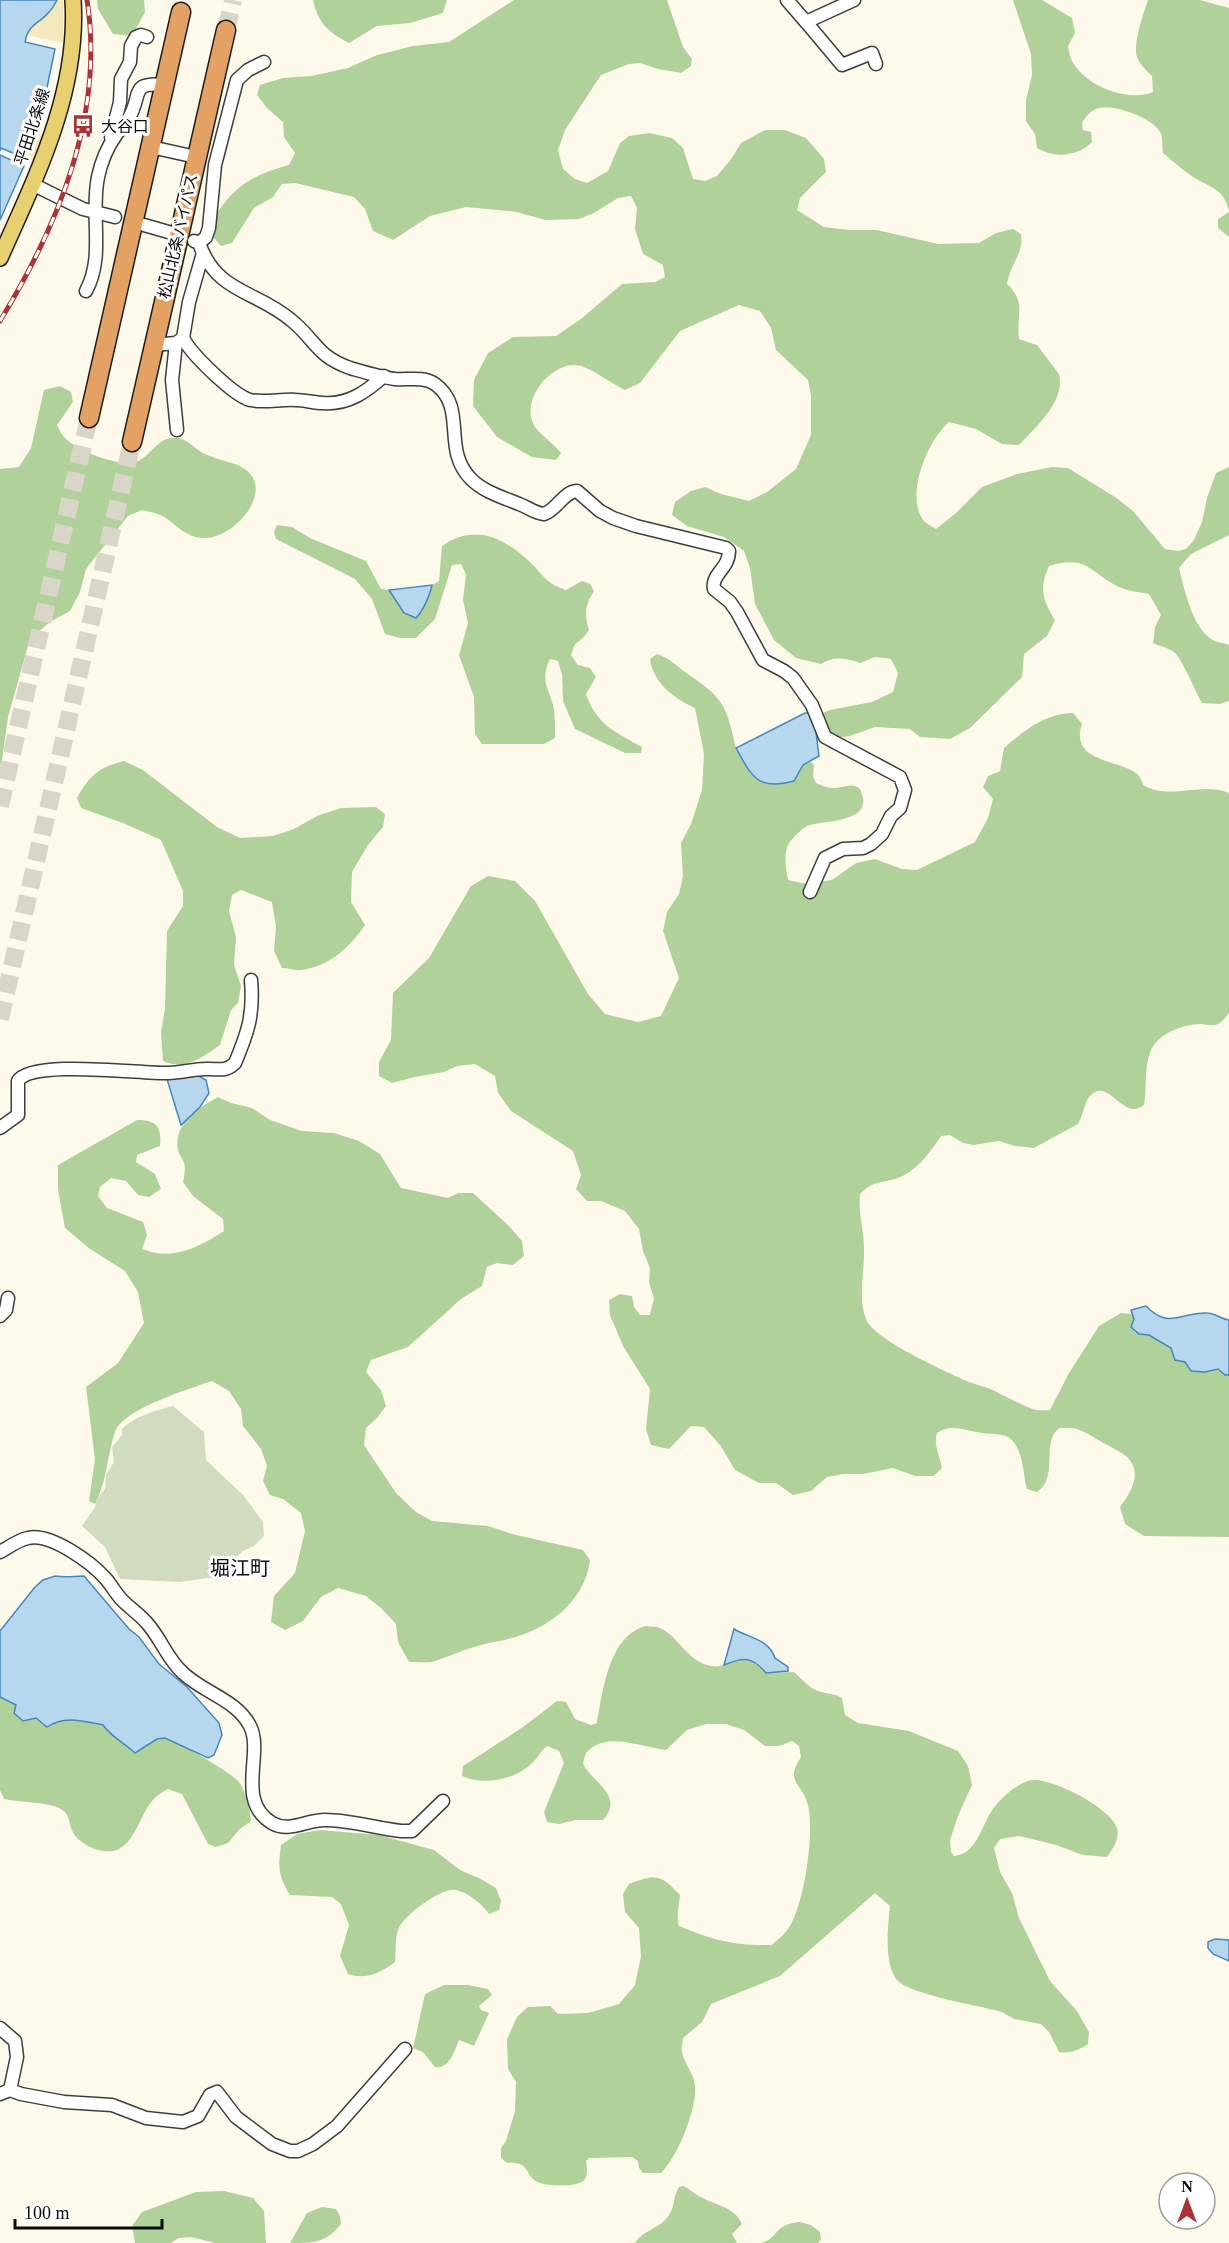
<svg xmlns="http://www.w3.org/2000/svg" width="1229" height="2243" font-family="'Times New Roman','Noto Sans JP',serif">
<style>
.forest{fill:#b1d19b}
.sand{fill:#f3e9bd}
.cemetery{fill:#d1dbc0}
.water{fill:#b6d7ee;stroke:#4589bc;stroke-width:1.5}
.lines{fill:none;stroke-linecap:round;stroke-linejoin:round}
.highway-tunnel{stroke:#d9d6c9;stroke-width:18;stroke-dasharray:18 9;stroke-linecap:butt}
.minor-casing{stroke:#3e3e3e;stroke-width:15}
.major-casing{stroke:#1c1c1c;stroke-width:18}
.highway-casing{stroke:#1c1c1c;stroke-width:21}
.minor{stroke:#fff;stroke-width:12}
.major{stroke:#e8cf70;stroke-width:15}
.highway{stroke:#e3a263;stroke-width:18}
.rail-casing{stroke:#aa3435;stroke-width:5}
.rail{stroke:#fff;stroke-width:3;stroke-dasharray:9;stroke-linecap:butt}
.labels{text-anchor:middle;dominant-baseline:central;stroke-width:6;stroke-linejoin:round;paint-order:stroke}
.poi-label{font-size:16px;fill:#0b0b0b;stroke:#fff;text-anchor:start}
.street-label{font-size:16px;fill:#0b0b0b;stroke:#fff}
.quarter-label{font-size:20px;fill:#0b0b0b;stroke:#fff}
</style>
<rect width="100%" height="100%" fill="#fdfaeb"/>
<g class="forest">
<path d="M97,0H144L145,12L132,36L113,34L98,9Z"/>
<path d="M313,0H447L443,13L410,23L377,26L349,43C328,32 318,23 313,0Z"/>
<path d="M514,0H667L683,47L692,59L691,66L681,73L658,69L640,63L629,64L601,75L565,130L558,150L563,169L575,179L587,183L608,171L620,143L629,136L649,133L672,138L683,148L693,179L705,181L717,176L732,158L741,143L765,130H785L806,138L824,159L826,172L800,198L797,210L824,227L849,230H877L938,244L979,243L996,233L1013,229L1021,234C1024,254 1010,264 1007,284C1027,302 1016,316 1019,339L1037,345L1059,374C1066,401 1035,428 1019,445L1002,444L976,429L949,422C928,440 904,496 924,521C927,524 933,527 936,529L956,513L982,487L1017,474L1052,467L1068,468L1115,497L1133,511L1165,549L1178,551L1186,549L1194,540L1202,522L1207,498L1216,473L1229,467V535L1191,554L1179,568C1184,588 1193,632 1215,641C1219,643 1224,643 1229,645V701L1220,704L1202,703C1195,691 1183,661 1175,653C1170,648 1159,646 1153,643L1155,627L1161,615L1149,594C1139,592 1126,591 1117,586C1088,571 1087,555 1049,566C1039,589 1042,599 1055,620L1047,636L1024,654L1022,677L970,728L950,739L920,737L910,729L875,727L850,736L817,741L814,717L830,710L872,702L893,692L898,673L891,659L875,657L860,663C845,658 834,656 821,664L796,658L774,640L755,604L750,568L744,551L724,537L687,526L672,515L675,502L691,491L705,487L721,494L749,501L767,492L796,469L811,435V396L808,380L776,350L771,328L760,311L739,305L680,331L640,383L625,390C612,384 589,366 576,365C549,364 519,402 535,427C541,435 554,444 561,453L556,460L532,457L497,437L473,406L474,380L488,353L513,337L556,336L581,319L622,284L655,282L665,277L663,265L643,254L635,229L637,208L631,196L618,198L594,213L579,219L545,220L517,212L466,207L430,216L393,240L373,231L365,209L354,197L295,183L282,184L273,197L254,208L232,243L221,246L212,236C214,228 214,218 218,212C236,184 258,173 289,165L295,153L284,137L283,122L267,108L257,95L260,85L283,78L311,76L348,68L377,55L413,46L449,42Z"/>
<path d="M1013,0H1042L1072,18L1075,33L1068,46C1069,51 1070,59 1074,64C1088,87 1128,102 1153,92L1152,76C1146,70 1137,62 1136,53C1135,38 1143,14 1148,0H1200L1229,8V237L1218,228V219L1229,212C1225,186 1205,187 1189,174C1180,168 1172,160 1163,153C1162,148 1163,139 1161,134C1156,119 1114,104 1099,108C1091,110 1086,116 1082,123L1083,130L1091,132L1092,142C1078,156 1055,159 1037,148L1035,134L1026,121V100L1032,75L1031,54Z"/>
<path d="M60,386L71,392L73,402L57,425C59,429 61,434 64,437C77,451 123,470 140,460C153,453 159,436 177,438C188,439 196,450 205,454C214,458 225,461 235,464C283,481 237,540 203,538C185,537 177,525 164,517C158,513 149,512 142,510L128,516L86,569L80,592L70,611L50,622L30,639L8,717L0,775V469L19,467L31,448L44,390Z"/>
<path d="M277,525L292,527L310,538L366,561L381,589L389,590L404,613L422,612C424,601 430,595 432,585L439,581L442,546C476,522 507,539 533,565C545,578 548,584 566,590L582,581L590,584L594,591C585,606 584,613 589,630L583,638L575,644L571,655L578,665L590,668L596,677L586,694C596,724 615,732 642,747L641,753H625L575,729L563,701L562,675L558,661L550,659C539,682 550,689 554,709C555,718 555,729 555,738L544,744H482L475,734L474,697L459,655L468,623L463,600L466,574L461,564L452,565L435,619L416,638H400L385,634L372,599L355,579L276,539L274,532Z"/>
<path d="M657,654C669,658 676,665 685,672C723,698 726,703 736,748L797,775L803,765L811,762L814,765L813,776L816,783C822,786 828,788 834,788C842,788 850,783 857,787C861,789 861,791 862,795C872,822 824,821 810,825C804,826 793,838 789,843C783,853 786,869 788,880L806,884L832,880L856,863L875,859L902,869L917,870L975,842L988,818L993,799L983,787L988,776L1000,771L1004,748C1025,730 1044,714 1073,713L1082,724C1081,728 1079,734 1080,738C1084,768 1140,759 1143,785C1170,801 1202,781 1229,793V1013C1225,1018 1221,1024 1215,1025C1211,1026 1205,1024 1201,1024C1183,1024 1156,1034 1150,1053C1144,1069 1147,1088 1144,1105C1123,1123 1108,1074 1089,1097C1085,1102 1082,1118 1078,1124L1034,1148L1015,1146L999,1141L974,1145L963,1143L950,1135L941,1136C930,1153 915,1173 895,1179C878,1184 875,1180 860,1194C858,1215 864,1229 864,1248C865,1271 857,1300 867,1321C877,1341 947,1372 969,1382C977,1385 987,1387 995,1391C1007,1397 1019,1404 1032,1409C1038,1411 1044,1410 1050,1410L1069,1373L1099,1326L1121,1313L1132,1314L1134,1319L1132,1327C1140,1336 1147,1333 1157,1339C1174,1349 1187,1363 1205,1372L1218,1369L1225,1375H1229V1537L1144,1536L1125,1524L1120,1507C1131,1493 1143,1472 1127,1457C1120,1451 1110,1447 1102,1442C1086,1433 1079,1426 1059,1428C1057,1430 1054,1433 1053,1436C1045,1453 1056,1480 1037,1492L1027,1489C1023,1474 1024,1458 1015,1444C1008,1432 994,1435 982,1433C965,1431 953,1423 937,1433C933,1445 940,1455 942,1468L934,1476H915L893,1468L863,1474H844L827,1477L811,1491L793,1495L776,1483H759L735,1470L720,1445L704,1427L691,1426L669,1449L651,1445L646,1429L650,1389L623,1346L610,1315L609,1300L620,1294L632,1296L634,1307L640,1315H650L654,1298L649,1282L650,1268L643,1251L639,1229L625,1211L601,1201H587L576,1189L581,1175L573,1151L511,1111L498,1093L495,1076L475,1064L457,1066L444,1072L415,1077L392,1083L379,1076V1062L391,1040L393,993L429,958L471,886L488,876L515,881L535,901L588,994L605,1014L638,1022L661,1016L679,978L663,931L667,912L679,894L683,876L681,843L691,824L702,790L704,754L695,708C675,699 653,683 650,659Z"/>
<path d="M124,761L143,770L217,827L240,838L273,836L294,829L317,816L341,808L376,807L385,814L383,827L368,845L352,872L351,902L365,925C350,947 329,967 301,970C295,971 288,968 282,968L274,951L276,927L272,902L241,890L232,895L229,911L236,937L234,965L241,986L238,1003L231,1010L220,1045C203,1057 184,1071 163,1061L161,1033L165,1008L167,931L183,906V891L161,840L123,823L81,808L77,798C89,776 99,767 124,761Z"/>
<path d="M218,1097L231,1103L252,1108L270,1120L302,1131L334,1133L359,1141L380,1154L401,1188L448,1198L458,1193H473L508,1225L522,1241L524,1256L513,1265L497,1263L487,1267L482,1286L461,1299L408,1347L371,1360L366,1372L381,1390L386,1406L377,1418L366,1428L364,1445L396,1493L416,1512L432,1521L488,1526L512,1534L583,1550L590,1560C585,1602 547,1630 508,1639C499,1642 490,1642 481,1645C464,1649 449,1657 432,1662C425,1663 416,1662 409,1662L398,1642L396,1624L382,1609L366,1596L338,1588L321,1597L303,1621L285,1630L271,1622L274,1596L295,1573L305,1531L301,1513L283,1499L270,1495L263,1481L267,1466L261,1449L243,1426L241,1409L229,1391L212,1381C189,1389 123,1409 115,1432C107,1456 107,1482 95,1504L89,1501L95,1459L86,1387L118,1363L144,1323L138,1292L125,1271L90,1249L65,1228L58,1189V1165L137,1120C157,1120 162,1127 160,1146L137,1155L136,1162L155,1174L161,1189L149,1197L138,1195L126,1181L111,1178L100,1187L98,1196L107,1208L143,1222L147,1235L142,1249C172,1261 198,1248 224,1231L223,1219L193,1196L183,1182C184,1176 186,1169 184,1163C183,1159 179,1155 178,1150C173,1124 198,1108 218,1097Z"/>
<path d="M646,1626C650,1627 656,1626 660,1628C679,1637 685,1658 707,1665C732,1673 739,1643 766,1673L794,1672C802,1679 809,1688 818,1691C827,1694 834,1693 842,1698L845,1715L858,1723L909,1731L958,1751L968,1766L972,1785L958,1816L950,1840L951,1852L954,1856C977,1854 981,1826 993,1809C998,1802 1008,1792 1016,1787C1020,1784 1027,1781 1032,1780C1053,1778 1111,1808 1117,1828C1120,1838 1113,1849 1107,1857L1083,1855L1056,1845L1020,1836L1000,1839L994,1848L1000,1872L1012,1893L1019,1918L1050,1981L1077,2011L1089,2032L1088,2044C1079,2050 1070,2054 1059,2052L1049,2032L1041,2024L1014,2019L1002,2012C980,2006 914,1995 899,1982C883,1968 888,1925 890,1906L875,1893L780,1976L711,2004L702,2022L683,2038C683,2042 681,2048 682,2052C684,2064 695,2074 695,2087C697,2109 677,2158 661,2173H643L639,2168L638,2161L632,2157L589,2158L586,2161C587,2166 588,2174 585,2179C579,2188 549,2186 540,2183C523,2177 532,2160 507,2163L501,2158V2148L506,2141L515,2111L516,2082L508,2069L507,2039L517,2017L528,2007L550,2006L558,2014L588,2013L619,2004L635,1985L641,1956L639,1928L625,1912L623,1894L629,1884C655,1874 661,1874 680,1895C679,1907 676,1914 679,1926C713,1940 735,1946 772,1945C777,1940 784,1935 788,1929C804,1907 816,1828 807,1802C800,1781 785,1782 801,1757L799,1746L792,1741L779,1746H765L744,1730L726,1724H706L687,1730L666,1750C643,1748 608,1731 588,1751C585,1753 584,1760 583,1764C593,1783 625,1796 603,1820H576L559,1824L547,1822L544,1812L564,1763L559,1751L547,1746C541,1751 539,1756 534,1761C517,1780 484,1786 462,1776L463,1766L523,1727L557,1701L566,1702L575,1719L591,1725L597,1723C603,1690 609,1635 646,1626Z"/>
<path d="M0,1697L5,1698L36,1718L56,1721L75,1719L103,1725C111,1737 125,1743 135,1753C143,1748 154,1738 163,1738C174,1739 232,1773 239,1782C246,1793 250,1808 251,1821L240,1829L228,1843L216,1847L208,1844L182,1794L168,1789C163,1792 157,1795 153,1800C141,1813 136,1840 119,1849C106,1856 81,1846 74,1834C68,1825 71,1813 59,1808C42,1801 22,1803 4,1799L0,1790Z"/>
<path d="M320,1830L379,1835L434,1850L460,1870L481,1879L496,1888L501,1901L499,1910L489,1914C482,1904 469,1893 456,1890C443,1886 402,1916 398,1930C395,1938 396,1953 395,1962C381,1973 365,1980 348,1974L340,1956L349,1925L341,1904L332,1897L290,1895C278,1875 278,1867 281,1845L297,1834Z"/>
<path d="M444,1985H468L488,1989L492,1995L479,2006L481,2010L489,2013L474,2046L459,2040C454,2051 450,2069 435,2067L423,2052L413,2048L425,1994Z"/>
<path d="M683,2186C690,2189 694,2194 701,2197C716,2206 734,2206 742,2224L732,2234L737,2243H635C644,2229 659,2230 669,2215C675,2207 673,2195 679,2187Z"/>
<path d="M224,2191L253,2198L264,2211L266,2243H215L191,2237L178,2238L171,2243H135L132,2226L142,2212L196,2192Z"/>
<path d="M322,2207L336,2209L340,2216L341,2224C326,2243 314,2243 290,2243L307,2213Z"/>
<path d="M800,2222L811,2225L820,2232L821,2239L818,2243H761C778,2239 774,2224 800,2222Z"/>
</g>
<g class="sand">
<path d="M57,0H63V43L27,35C37,22 48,14 57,0Z"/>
<path d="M44,102L40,143L32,162L13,153L35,124Z"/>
</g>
<path class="cemetery" d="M173,1406L204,1432L206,1460L243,1495L263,1522L264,1536L254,1546L243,1551L214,1577L180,1582L120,1579L105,1547L82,1526L95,1507L96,1500L105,1489L106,1475L114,1462L112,1447L122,1435V1429C136,1415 155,1411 173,1406Z"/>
<g class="water">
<path d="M0,0H57C55,4 52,9 49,12C39,24 28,24 25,42L55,49L44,102L35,124L13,153L1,148L0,151Z"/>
<path d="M0,155L24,166L0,220Z"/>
<path d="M432,585C430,595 423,611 416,618L404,613L389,590Z"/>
<path d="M805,713H811L814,717L819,756L803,765L794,781C758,791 752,777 736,748Z"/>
<path d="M188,1074H195L206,1080L209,1093L200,1107L181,1125L167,1079Z"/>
<path d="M1146,1306C1169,1330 1181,1312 1207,1313C1215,1313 1221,1319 1229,1320V1375H1225L1218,1369L1205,1372L1191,1371L1185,1362L1175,1360L1171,1348L1149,1335L1139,1334L1131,1327L1134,1319L1131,1310Z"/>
<path d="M55,1576C67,1578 73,1576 84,1576L129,1629L139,1637L159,1664L187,1687L219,1723L222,1735L214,1755L208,1758L165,1738L157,1739L135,1753C125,1743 111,1737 103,1725C83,1721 65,1715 47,1727L36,1718L23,1721L14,1713L16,1705L0,1697V1631L35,1587L43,1580Z"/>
<path d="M734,1629C749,1638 769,1639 775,1658L788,1667V1671L766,1673C752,1656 743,1657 724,1665Z"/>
<path d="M1215,1939L1229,1940V1961L1213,1954L1208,1948V1942Z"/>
</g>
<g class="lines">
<g class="highway-tunnel">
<path d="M226,30L233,0"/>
<path d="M0,806L89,418"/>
<path d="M0,1019L132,442"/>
</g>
<g class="minor-casing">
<g id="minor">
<path d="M787,0L806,22L854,0"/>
<path d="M806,22L842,65L872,53L876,64"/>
<path d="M111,137L120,102L121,79L130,62L131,46L136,37L141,35L147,37"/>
<path d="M151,147L196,157"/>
<path d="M32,184L83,209L115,217"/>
<path d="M144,225L172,233"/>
<path d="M194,241L199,243C217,294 256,290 291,320C316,340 316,356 350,368C364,372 380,377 395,379C408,380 423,376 435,384C468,408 441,449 471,479C484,492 502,497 519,504C528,507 534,513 544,514C557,510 563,492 577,491L600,511L613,518L636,526L726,548L729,551C729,569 711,574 714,589L730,602L737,612L763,660L784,671L793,678L812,705L825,737L900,777L905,790L900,808L891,816L882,834L871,844L863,848L843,849L825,858L810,892"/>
<path d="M199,243L206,237L209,228L215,165L237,80L248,70L264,62"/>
<path d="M86,291C105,256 90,216 98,177C101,163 108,146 116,135C121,128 127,123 130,116C142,94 130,82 164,85"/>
<path d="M183,338C191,354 233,395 250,400C264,403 281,399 296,400C305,400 314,403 323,403C348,405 366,392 384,376"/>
<path d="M176,343L172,380L177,430"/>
<path d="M153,345L176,343L183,338L189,302L203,253"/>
<path d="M0,1128L18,1115V1081C32,1059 142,1074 168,1073C181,1073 193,1069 205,1069C218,1068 225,1073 235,1063C248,1032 254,1015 251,980"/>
<path d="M0,1316L6,1310L8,1298"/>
<path d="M0,1552C9,1547 18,1540 28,1538C50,1532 92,1563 106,1579C112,1586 116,1594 123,1601C130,1608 139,1614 146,1622C161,1638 167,1659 183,1673C204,1693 237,1700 250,1726C264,1753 235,1801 272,1823C289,1833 306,1820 325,1820C349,1820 376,1828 401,1831H412L443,1801"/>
<path d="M0,2028L15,2041L17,2057L10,2090L0,2094"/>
<path d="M10,2090L21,2094L64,2102L112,2105L146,2118L183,2122L198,2116L210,2095L217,2092L236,2117L272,2144L290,2151H298L313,2144L337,2126L405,2049"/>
</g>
</g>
<g class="major-casing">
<path id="major" d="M0,258C36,177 79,92 73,0"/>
</g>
<g class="highway-casing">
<g id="highway">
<path d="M89,418L181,12"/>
<path d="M132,442L226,30"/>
</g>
</g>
<use href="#minor" class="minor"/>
<use href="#major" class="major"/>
<use href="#highway" class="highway"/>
<g class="rail-casing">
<path id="rail" d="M0,321C58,226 105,114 87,0"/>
</g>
<use href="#rail" class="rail"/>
</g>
<defs>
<g id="bus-bare" transform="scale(1.8)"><path d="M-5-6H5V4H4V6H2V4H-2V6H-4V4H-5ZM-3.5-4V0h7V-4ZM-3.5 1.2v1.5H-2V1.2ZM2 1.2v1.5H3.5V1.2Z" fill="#aa3435" stroke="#fff" stroke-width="2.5" paint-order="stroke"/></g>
</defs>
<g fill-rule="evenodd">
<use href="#bus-bare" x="83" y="126"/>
</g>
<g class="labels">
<g class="poi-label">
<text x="101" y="126">大谷口</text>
</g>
<g class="street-label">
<text transform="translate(32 127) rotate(-72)">平田北条線</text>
<text transform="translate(178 236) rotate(-77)">松山北条バイパス</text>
</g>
<g class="quarter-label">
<text x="240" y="1568">堀江町</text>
</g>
</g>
<g transform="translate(1187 2201)"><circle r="28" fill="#ffffff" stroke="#9d9d9d" stroke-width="1.5"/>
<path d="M0-4.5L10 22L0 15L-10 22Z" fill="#aa3435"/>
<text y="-9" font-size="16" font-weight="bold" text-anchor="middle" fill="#0b0b0b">N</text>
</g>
<path d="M15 2219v9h147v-9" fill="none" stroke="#0b0b0b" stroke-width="3"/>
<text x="24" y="2219" font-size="18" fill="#0b0b0b" stroke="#ffffff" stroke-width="4.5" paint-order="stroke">100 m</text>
</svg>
